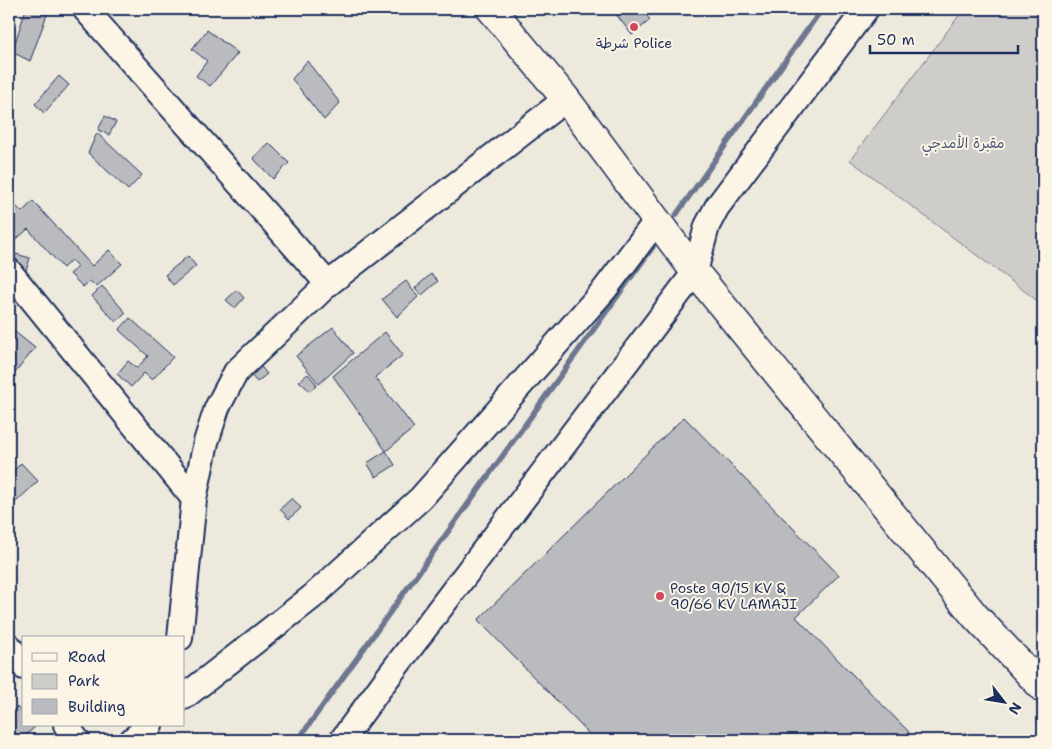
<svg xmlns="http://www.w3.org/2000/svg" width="1052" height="749" font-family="'Shantell Sans','Playpen Sans Arabic',sans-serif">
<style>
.green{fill:#cfcdca;stroke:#757e94}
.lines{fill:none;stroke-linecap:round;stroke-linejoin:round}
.stream{stroke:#6c778f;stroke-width:5.5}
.building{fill:#babbbe;stroke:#1b2f5e}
.street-casing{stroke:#1b2f5e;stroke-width:28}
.highway-casing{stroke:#1b2f5e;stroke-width:31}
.street{stroke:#fcf5e5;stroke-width:24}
.highway{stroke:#fcf5e5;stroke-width:28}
.poi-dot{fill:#d1495b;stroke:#fcf5e5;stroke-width:2}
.labels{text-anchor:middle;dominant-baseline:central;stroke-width:4;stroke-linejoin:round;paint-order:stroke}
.poi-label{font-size:14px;fill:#1b2f5e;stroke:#fcf5e5}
.park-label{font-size:14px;fill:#485679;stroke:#fcf5e5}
</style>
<rect width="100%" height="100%" fill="#eee9dd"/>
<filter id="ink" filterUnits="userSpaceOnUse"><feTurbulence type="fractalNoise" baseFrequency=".02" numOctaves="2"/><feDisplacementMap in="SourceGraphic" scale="10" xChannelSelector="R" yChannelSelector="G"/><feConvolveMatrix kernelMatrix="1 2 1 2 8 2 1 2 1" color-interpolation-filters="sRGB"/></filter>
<g filter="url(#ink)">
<path class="green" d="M964,9H1043V305L850,160Z"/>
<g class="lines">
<g class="stream">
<path d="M676,215L822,9"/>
<path d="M298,740L653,247"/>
</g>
</g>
<g class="building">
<path d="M26,9H49L30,61L12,52Z"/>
<path d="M612,9H642L650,20L632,35Z"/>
<path d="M207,30L238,53L210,86L196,76L207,61L192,49Z"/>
<path d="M307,61L340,103L324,120L292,79Z"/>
<path d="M59,76L69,85L44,113L35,104Z"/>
<path d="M105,116L116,122L109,135L98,130Z"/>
<path d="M97,133L142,175L128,190L88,153Z"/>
<path d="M269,143L289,163L273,179L253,158Z"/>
<path d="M33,201L92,266L109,250L122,264L96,287L90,281L83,287L70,274L78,267L71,260L63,268L28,229L12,243L9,239V209L14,204L22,212Z"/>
<path d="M16,254L30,258L24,277L12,266Z"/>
<path d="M188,256L196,266L173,285L165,275Z"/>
<path d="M431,274L438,281L422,295L415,288Z"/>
<path d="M406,281L418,297L397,317L382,299Z"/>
<path d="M102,286L126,313L116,322L92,296Z"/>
<path d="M237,290L244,298L235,308L226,300Z"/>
<path d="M130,318L173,357L152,380L144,373L131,387L117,374L128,361L137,368L148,356L119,330Z"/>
<path d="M333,327L353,353L319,384L296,356Z"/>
<path d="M15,332L35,348L15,373L9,368V340Z"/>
<path d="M385,332L403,355L375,377L414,428L386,451L333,376Z"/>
<path d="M257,362L267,374L257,382L246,370Z"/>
<path d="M308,374L317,385L310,391L299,381Z"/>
<path d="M684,417L839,575L796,617L909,732L901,740H674L671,738L669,740H595L478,620Z"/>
<path d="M386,451L395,465L376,477L367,463Z"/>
<path d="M21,463L38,481L15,503L9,496V476Z"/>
<path d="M292,498L301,508L289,519L280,509Z"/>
<path d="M17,707L24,715V725L35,727L20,740L9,727V714Z"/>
</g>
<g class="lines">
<g class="street-casing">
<g id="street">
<path d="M85,9L328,284"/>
<path d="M9,271L194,499"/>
<path d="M180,638L194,499L206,442L217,408L236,372L328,284L566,99"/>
<path d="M9,646L24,667"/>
<path d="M184,697L312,597L421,498L605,289L657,220"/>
<path d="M66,725L77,740"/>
<path d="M132,740L150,725"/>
<path d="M342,740L385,681L695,272L707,226L717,207L866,9"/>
</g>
</g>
<g class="highway-casing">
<path id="highway" d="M491,9L566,99L695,272L975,616L1043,688"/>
</g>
<use href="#street" class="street"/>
<use href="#highway" class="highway"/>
</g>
</g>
<g class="poi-dot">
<circle cx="634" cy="27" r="5"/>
<circle cx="660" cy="596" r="5"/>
</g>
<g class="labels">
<g class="poi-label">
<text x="634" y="43">شرطة Police</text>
<text x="670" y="588" text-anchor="start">Poste 90/15 KV &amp;<tspan x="670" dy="16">90/66 KV LAMAJI</tspan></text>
</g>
<g class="park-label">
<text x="963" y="143">مقبرة الأمدجي</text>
</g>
</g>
<rect width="1052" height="749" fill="none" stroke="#fcf5e5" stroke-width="30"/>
<rect x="15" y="15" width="1022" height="719" fill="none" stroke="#1b2f5e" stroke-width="2" filter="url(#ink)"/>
<rect x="22" y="636" width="162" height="90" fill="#fcf5e5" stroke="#a2a6af"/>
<rect x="32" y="653" width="25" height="8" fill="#fcf5e5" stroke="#a2a6af"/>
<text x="68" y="662" font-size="15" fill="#1b2f5e">Road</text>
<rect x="32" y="674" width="25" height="15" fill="#cfcdca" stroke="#a2a6af"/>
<text x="68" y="686" font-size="15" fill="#1b2f5e">Park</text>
<rect x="32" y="699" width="25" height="15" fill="#babbbe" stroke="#a2a6af"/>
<text x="68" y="712" font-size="15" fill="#1b2f5e">Building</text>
<g transform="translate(1004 702) rotate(121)" stroke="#fcf5e5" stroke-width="4" paint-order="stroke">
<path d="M0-4L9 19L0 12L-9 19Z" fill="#1b2f5e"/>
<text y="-8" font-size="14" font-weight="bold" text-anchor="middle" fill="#1b2f5e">N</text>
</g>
<path d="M870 45v8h148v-8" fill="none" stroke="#1b2f5e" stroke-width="2.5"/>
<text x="877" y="45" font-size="15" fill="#1b2f5e" stroke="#fcf5e5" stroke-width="4" paint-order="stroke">50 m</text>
</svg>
